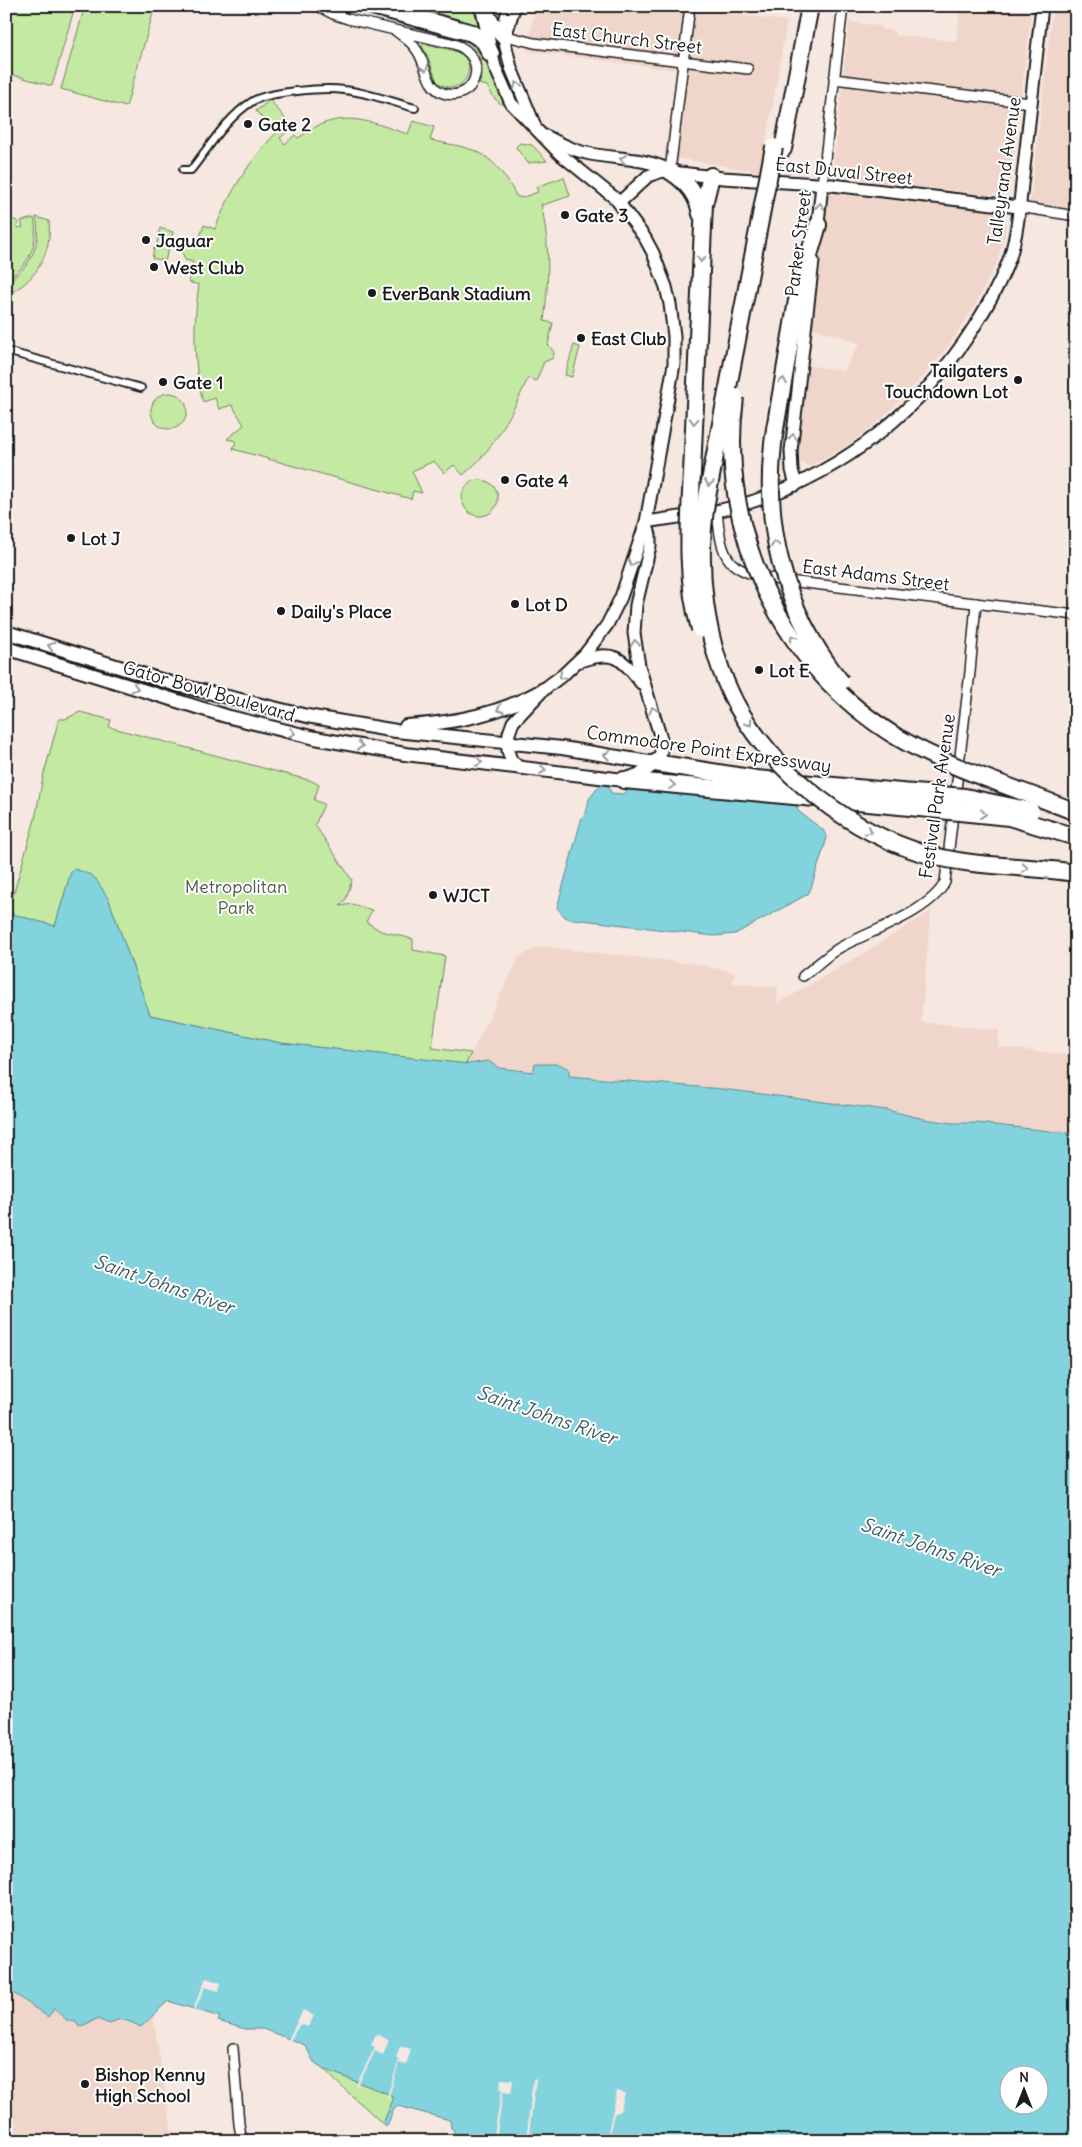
<svg xmlns="http://www.w3.org/2000/svg" width="1082" height="2147" font-family="Delius,sans-serif">
<style>
.built{fill:#f0d6ca}
.green{fill:#c4e9a3;stroke:#708260}
.water{fill:#83d3de;stroke:#5a8a90;fill-rule:evenodd}
.pier{fill:#f6e7e0}
.lines{fill:none;stroke-linecap:round;stroke-linejoin:round}
.pedestrian-casing{stroke:#1c1c1c;stroke-width:10}
.minor-casing{stroke:#1c1c1c;stroke-width:12}
.tertiary-casing{stroke:#1c1c1c;stroke-width:15}
.secondary-casing{stroke:#1c1c1c;stroke-width:16}
.motorway-casing{stroke:#1c1c1c;stroke-width:20}
.pedestrian{stroke:#fff;stroke-width:6}
.minor{stroke:#fff;stroke-width:9}
.tertiary{stroke:#fff;stroke-width:11}
.secondary{stroke:#fff;stroke-width:12}
.motorway{stroke:#fff;stroke-width:16}
.motorway-bridge-casing{stroke:#1c1c1c;stroke-width:20;stroke-linecap:butt}
.motorway-bridge{stroke:#fff;stroke-width:16}
.oneway{stroke:#999}
.poi-dot{fill:#1c1c1c;stroke:#fff;stroke-width:2}
.labels{text-anchor:middle;dominant-baseline:central;stroke-width:4;stroke-linejoin:round;paint-order:stroke}
.street-label{font-size:18px;fill:#1c1c1c;stroke:#fff}
.poi-label{font-size:18px;font-weight:bold;fill:#1c1c1c;stroke:#fff;text-anchor:start}
.park-label{font-size:18px;fill:#4e5a44;stroke:#fff}
.water-label{font-size:19px;font-style:italic;fill:#405c60;stroke:#fff}
</style>
<rect width="100%" height="100%" fill="#f6e7e0"/>
<filter id="ink" filterUnits="userSpaceOnUse"><feTurbulence type="fractalNoise" baseFrequency=".02" numOctaves="2"/><feDisplacementMap in="SourceGraphic" scale="10" xChannelSelector="R" yChannelSelector="G"/><feConvolveMatrix kernelMatrix="1 2 1 2 8 2 1 2 1" color-interpolation-filters="sRGB"/></filter>
<g filter="url(#ink)">
<g class="built">
<path d="M535,6H695V9L787,21L761,172L664,156L678,70L528,51Z"/>
<path d="M961,6H1032L1011,181L1006,188L1001,193L989,195L832,177L849,22L881,26V29L895,31V35L956,41Z"/>
<path d="M1053,6H1076V209L1030,203Z"/>
<path d="M834,193L997,212L1006,221L1005,233L996,265L973,309L950,344L920,380L879,421L847,446L809,466L800,462L796,449L806,365L843,371L860,343L811,327L828,195Z"/>
<path d="M931,911L921,1022L999,1030L998,1047L1076,1056V1134L977,1123H952L924,1119L887,1110L722,1089L569,1076L499,1068L488,1061L466,1064L519,957L541,946L703,965L735,973L732,983L778,987L777,1004L866,952Z"/>
<path d="M6,1988L48,2017L54,2008L68,2021L97,2019L110,2024L116,2019L122,2018L141,2027L153,2015L173,2141H6Z"/>
</g>
<g class="green">
<path d="M6,6H75L52,86L6,73Z"/>
<path d="M85,6H155L126,107L61,89Z"/>
<path d="M335,6H364L377,12L468,36L485,49L503,100L502,105L494,98L487,86L479,84C487,68 480,49 464,40Z"/>
<path d="M394,6H475L480,26L479,28Z"/>
<path d="M424,43C435,47 449,48 459,53C481,64 462,101 437,82L428,57L422,46Z"/>
<path d="M270,100L288,122L284,126L288,131L280,138L285,144L295,135L298,138C305,134 309,130 317,126C350,111 376,124 408,134L413,121L434,127L430,140C446,144 466,146 480,153C498,163 508,181 517,197H520L521,198L538,192L536,187L564,177L570,196L543,205L541,204C550,243 549,281 544,321L553,323L548,345L554,352L553,358L544,362L536,381L528,378C512,414 494,450 463,475L454,465L444,473L434,461L412,471L422,493L413,491L411,499L233,449L236,441L227,439L244,425L232,405L219,409L215,398L203,402C193,363 193,324 199,285L188,282L193,262L185,260L182,251L186,245L197,246L204,225L215,229C230,191 251,158 280,129L278,128L273,131L256,111Z"/>
<path d="M520,143L532,145L547,161L528,163L517,149L516,147Z"/>
<path d="M36,217L49,221C52,251 38,278 12,292L6,287V282C30,269 42,244 36,217Z"/>
<path d="M34,218C39,243 29,267 6,280V238L10,219L18,221L17,228L23,227L21,221Z"/>
<path d="M160,228L173,232L165,261L152,258L154,248H156Z"/>
<path d="M574,345L580,347L572,377L565,375Z"/>
<circle cx="169" cy="411" r="18"/>
<circle cx="480" cy="498" r="18"/>
<path d="M80,712L111,720L109,727L312,781L319,785L314,800L324,804L315,825L352,880L346,899L340,906L352,904L372,910L366,922L381,931L413,939V950L445,956L432,1048L471,1053L466,1064L281,1043L150,1015L109,900L71,872L55,926L8,913L35,819L43,777L59,719H65Z"/>
<path d="M324,2069L391,2095L393,2100L383,2124C364,2105 342,2089 324,2069Z"/>
</g>
<g class="water">
<path d="M601,784L608,785L611,793L623,794L633,788L796,803L798,811L823,830L827,838L811,888L808,894L735,934L714,936L566,918L557,908L582,817L586,813L589,799Z"/>
<path d="M75,869L91,875L96,879L109,900L150,1015L281,1043L468,1064L488,1061L499,1068L533,1072L535,1064H559L569,1069V1076L722,1089L887,1110L924,1119L952,1123H977L1076,1134V2141H452L454,2131L451,2128L450,2120L398,2106L394,2109L387,2126L383,2124L393,2100L391,2095L324,2069L314,2062L305,2045L263,2029H245L218,2021L220,2017L168,2001L141,2027C129,2022 121,2015 110,2024L97,2019L79,2027L76,2022L68,2021L54,2009L48,2017L6,1988V912L55,926L71,872ZM1010,2074H1040V2104H1010Z"/>
</g>
<g class="pier">
<path d="M206,1978L221,1983L219,1991L205,1987L195,2010L193,2009Z"/>
<path d="M303,2010L314,2016L308,2027L300,2024L290,2041L288,2040Z"/>
<path d="M376,2034L389,2040L383,2055L375,2051L358,2086L356,2085L375,2047L371,2045Z"/>
<path d="M400,2046L411,2049L406,2065L399,2063L389,2097L387,2096L399,2060L396,2058Z"/>
<path d="M501,2079L513,2080L511,2093L503,2092L496,2141H493L502,2089H500Z"/>
<path d="M533,2079H536L528,2141H526Z"/>
<path d="M617,2091L625,2093L620,2111L614,2114L608,2141H606Z"/>
</g>
<g class="lines">
<g class="pedestrian-casing">
<g id="pedestrian">
<path d="M183,170H191C209,147 227,117 253,101C268,92 325,87 344,90C367,92 392,102 415,108"/>
<path d="M6,351L141,388"/>
</g>
</g>
<g class="minor-casing">
<g id="minor">
<path d="M318,6L333,14L348,19L454,44C492,57 475,104 443,93C425,86 427,63 416,49C411,41 403,37 396,31"/>
<path d="M503,35L534,43L748,69"/>
<path d="M834,79L1031,103"/>
<path d="M670,171L690,6"/>
<path d="M822,185L843,6"/>
<path d="M1019,207L1076,216"/>
<path d="M717,511C722,563 727,571 780,580L1076,615"/>
<path d="M803,976C815,967 826,956 839,948C867,932 931,912 945,882L970,672L976,603"/>
<path d="M233,2048L239,2124L242,2141"/>
</g>
</g>
<g class="tertiary-casing">
<g id="tertiary">
<path d="M483,15L495,67L511,103L560,154L616,199L645,238L653,253L666,287L670,304L674,336V364L646,522L621,597L607,625L585,654L564,674L544,689L513,722L509,733L508,751L511,760L520,768"/>
<path d="M503,35L511,68L535,126"/>
<path d="M546,136C559,143 572,150 586,153C612,159 642,157 667,169"/>
<path d="M619,203L648,176L663,171L723,178L832,185L1019,207"/>
<path d="M817,232L822,185"/>
<path d="M796,485L792,470L791,451L813,261"/>
<path d="M646,522C682,516 719,513 754,501C846,470 922,409 974,327C988,305 1001,282 1010,257C1019,228 1020,197 1024,167C1030,114 1036,60 1042,6"/>
<path d="M646,522L650,535V546L636,605L634,633L639,666L661,739V753L655,763"/>
<path d="M580,661C613,650 621,656 641,683"/>
</g>
</g>
<g class="secondary-casing">
<g id="secondary">
<path d="M6,632L174,684L307,716L396,731L562,748L655,763"/>
<path d="M6,648L226,716L315,738L405,754L624,780L641,774L655,763"/>
<path d="M406,726C455,723 501,714 544,689"/>
</g>
</g>
<g class="motorway-casing">
<g id="motorway">
<path d="M373,6L472,33L484,41L491,54"/>
<path d="M482,6L491,23L503,35"/>
<path d="M503,35L512,6"/>
<path d="M783,149L810,6"/>
<path d="M670,171C686,181 698,195 701,214"/>
<path d="M775,429L799,289L818,225"/>
<path d="M693,450L704,204L711,176"/>
<path d="M655,763L756,779L901,792"/>
<path d="M624,780L900,806"/>
</g>
</g>
<use href="#pedestrian" class="pedestrian"/>
<use href="#minor" class="minor"/>
<use href="#tertiary" class="tertiary"/>
<use href="#secondary" class="secondary"/>
<use href="#motorway" class="motorway"/>
<g class="motorway-bridge-casing">
<g id="motorway-bridge">
<path d="M774,147L707,497C695,565 704,644 737,706C775,774 852,833 926,854C975,868 1026,865 1076,873"/>
<path d="M735,397C717,530 782,668 897,737C953,770 1016,788 1076,812"/>
<path d="M775,429C761,521 782,609 841,682"/>
<path d="M693,450C691,509 683,571 700,629"/>
<path d="M901,792L965,797L1031,811"/>
<path d="M900,806L1009,817L1076,837"/>
</g>
</g>
<use href="#motorway-bridge" class="motorway-bridge"/>
</g>
<defs><path id="oneway-chevron" d="M-2-3.5L2.5 0L-2 3.5" fill="none" stroke-width="1.6" stroke-linecap="round" stroke-linejoin="round" transform="scale(1.25)"/></defs>
<g class="oneway">
<use href="#oneway-chevron" transform="translate(425 68) rotate(71)"/>
<use href="#oneway-chevron" transform="translate(517 85) rotate(-113)"/>
<use href="#oneway-chevron" transform="translate(623 159) rotate(-172)"/>
<use href="#oneway-chevron" transform="translate(820 206) rotate(-83)"/>
<use href="#oneway-chevron" transform="translate(701 259) rotate(93)"/>
<use href="#oneway-chevron" transform="translate(783 381) rotate(-80)"/>
<use href="#oneway-chevron" transform="translate(694 421) rotate(92)"/>
<use href="#oneway-chevron" transform="translate(793 437) rotate(-83)"/>
<use href="#oneway-chevron" transform="translate(709 483) rotate(101)"/>
<use href="#oneway-chevron" transform="translate(775 544) rotate(-101)"/>
<use href="#oneway-chevron" transform="translate(632 563) rotate(107)"/>
<use href="#oneway-chevron" transform="translate(793 638) rotate(-124)"/>
<use href="#oneway-chevron" transform="translate(635 643) rotate(-96)"/>
<use href="#oneway-chevron" transform="translate(51 646) rotate(-163)"/>
<use href="#oneway-chevron" transform="translate(562 676) rotate(141)"/>
<use href="#oneway-chevron" transform="translate(135 688) rotate(17)"/>
<use href="#oneway-chevron" transform="translate(500 709) rotate(159)"/>
<use href="#oneway-chevron" transform="translate(653 710) rotate(-108)"/>
<use href="#oneway-chevron" transform="translate(749 723) rotate(55)"/>
<use href="#oneway-chevron" transform="translate(292 733) rotate(12)"/>
<use href="#oneway-chevron" transform="translate(360 746) rotate(10)"/>
<use href="#oneway-chevron" transform="translate(607 755) rotate(-171)"/>
<use href="#oneway-chevron" transform="translate(479 762) rotate(7)"/>
<use href="#oneway-chevron" transform="translate(543 770) rotate(7)"/>
<use href="#oneway-chevron" transform="translate(672 785) rotate(6)"/>
<use href="#oneway-chevron" transform="translate(983 814) rotate(7)"/>
<use href="#oneway-chevron" transform="translate(869 831) rotate(28)"/>
<use href="#oneway-chevron" transform="translate(1025 868) rotate(4)"/>
</g>
</g>
<g class="poi-dot">
<circle cx="248" cy="124" r="5"/>
<circle cx="565" cy="215" r="5"/>
<circle cx="146" cy="240" r="5"/>
<circle cx="154" cy="267" r="5"/>
<circle cx="372" cy="293" r="5"/>
<circle cx="581" cy="338" r="5"/>
<circle cx="1018" cy="380" r="5"/>
<circle cx="163" cy="382" r="5"/>
<circle cx="505" cy="480" r="5"/>
<circle cx="71" cy="538" r="5"/>
<circle cx="515" cy="604" r="5"/>
<circle cx="281" cy="611" r="5"/>
<circle cx="759" cy="670" r="5"/>
<circle cx="433" cy="895" r="5"/>
<circle cx="85" cy="2084" r="5"/>
</g>
<g class="labels">
<g class="street-label">
<text transform="translate(627 38) rotate(7)">East Church Street</text>
<text transform="translate(844 171) rotate(6)">East Duval Street</text>
<text transform="translate(1004 171) rotate(-82)">Talleyrand Avenue</text>
<text transform="translate(798 244) rotate(-83)">Parker Street</text>
<text transform="translate(876 575) rotate(7)">East Adams Street</text>
<text transform="translate(209 691) rotate(16)">Gator Bowl Boulevard</text>
<text transform="translate(709 749) rotate(8)">Commodore Point Expressway</text>
<text transform="translate(937 796) rotate(-82)">Festival Park Avenue</text>
</g>
<g class="poi-label">
<text x="258" y="124">Gate 2</text>
<text x="575" y="215">Gate 3</text>
<text x="156" y="240">Jaguar</text>
<text x="164" y="267">West Club</text>
<text x="382" y="293">EverBank Stadium</text>
<text x="591" y="338">East Club</text>
<text x="1008" y="370" text-anchor="end">Tailgaters<tspan x="1008" dy="21">Touchdown Lot</tspan></text>
<text x="173" y="382">Gate 1</text>
<text x="515" y="480">Gate 4</text>
<text x="81" y="538">Lot J</text>
<text x="525" y="604">Lot D</text>
<text x="291" y="611">Daily's Place</text>
<text x="769" y="670">Lot E</text>
<text x="443" y="895">WJCT</text>
<text x="95" y="2074">Bishop Kenny<tspan x="95" dy="21">High School</tspan></text>
</g>
<g class="park-label">
<text x="236" y="886">Metropolitan<tspan x="236" dy="21">Park</tspan></text>
</g>
<g class="water-label">
<text transform="translate(164 1284) rotate(19)">Saint Johns River</text>
<text transform="translate(547 1415) rotate(19)">Saint Johns River</text>
<text transform="translate(931 1547) rotate(19)">Saint Johns River</text>
</g>
</g>
<rect width="1082" height="2147" fill="none" stroke="#fff" stroke-width="25"/>
<rect x="12" y="12" width="1057" height="2122" fill="none" stroke="#1c1c1c" stroke-width="2" filter="url(#ink)"/>
<g transform="translate(1024 2090)"><circle r="24" fill="#ffffff" stroke="#a4a4a4"/>
<path d="M0-4L9 19L0 12L-9 19Z" fill="#1c1c1c"/>
<text y="-8" font-size="14" font-weight="bold" text-anchor="middle" fill="#1c1c1c">N</text>
</g>
</svg>
